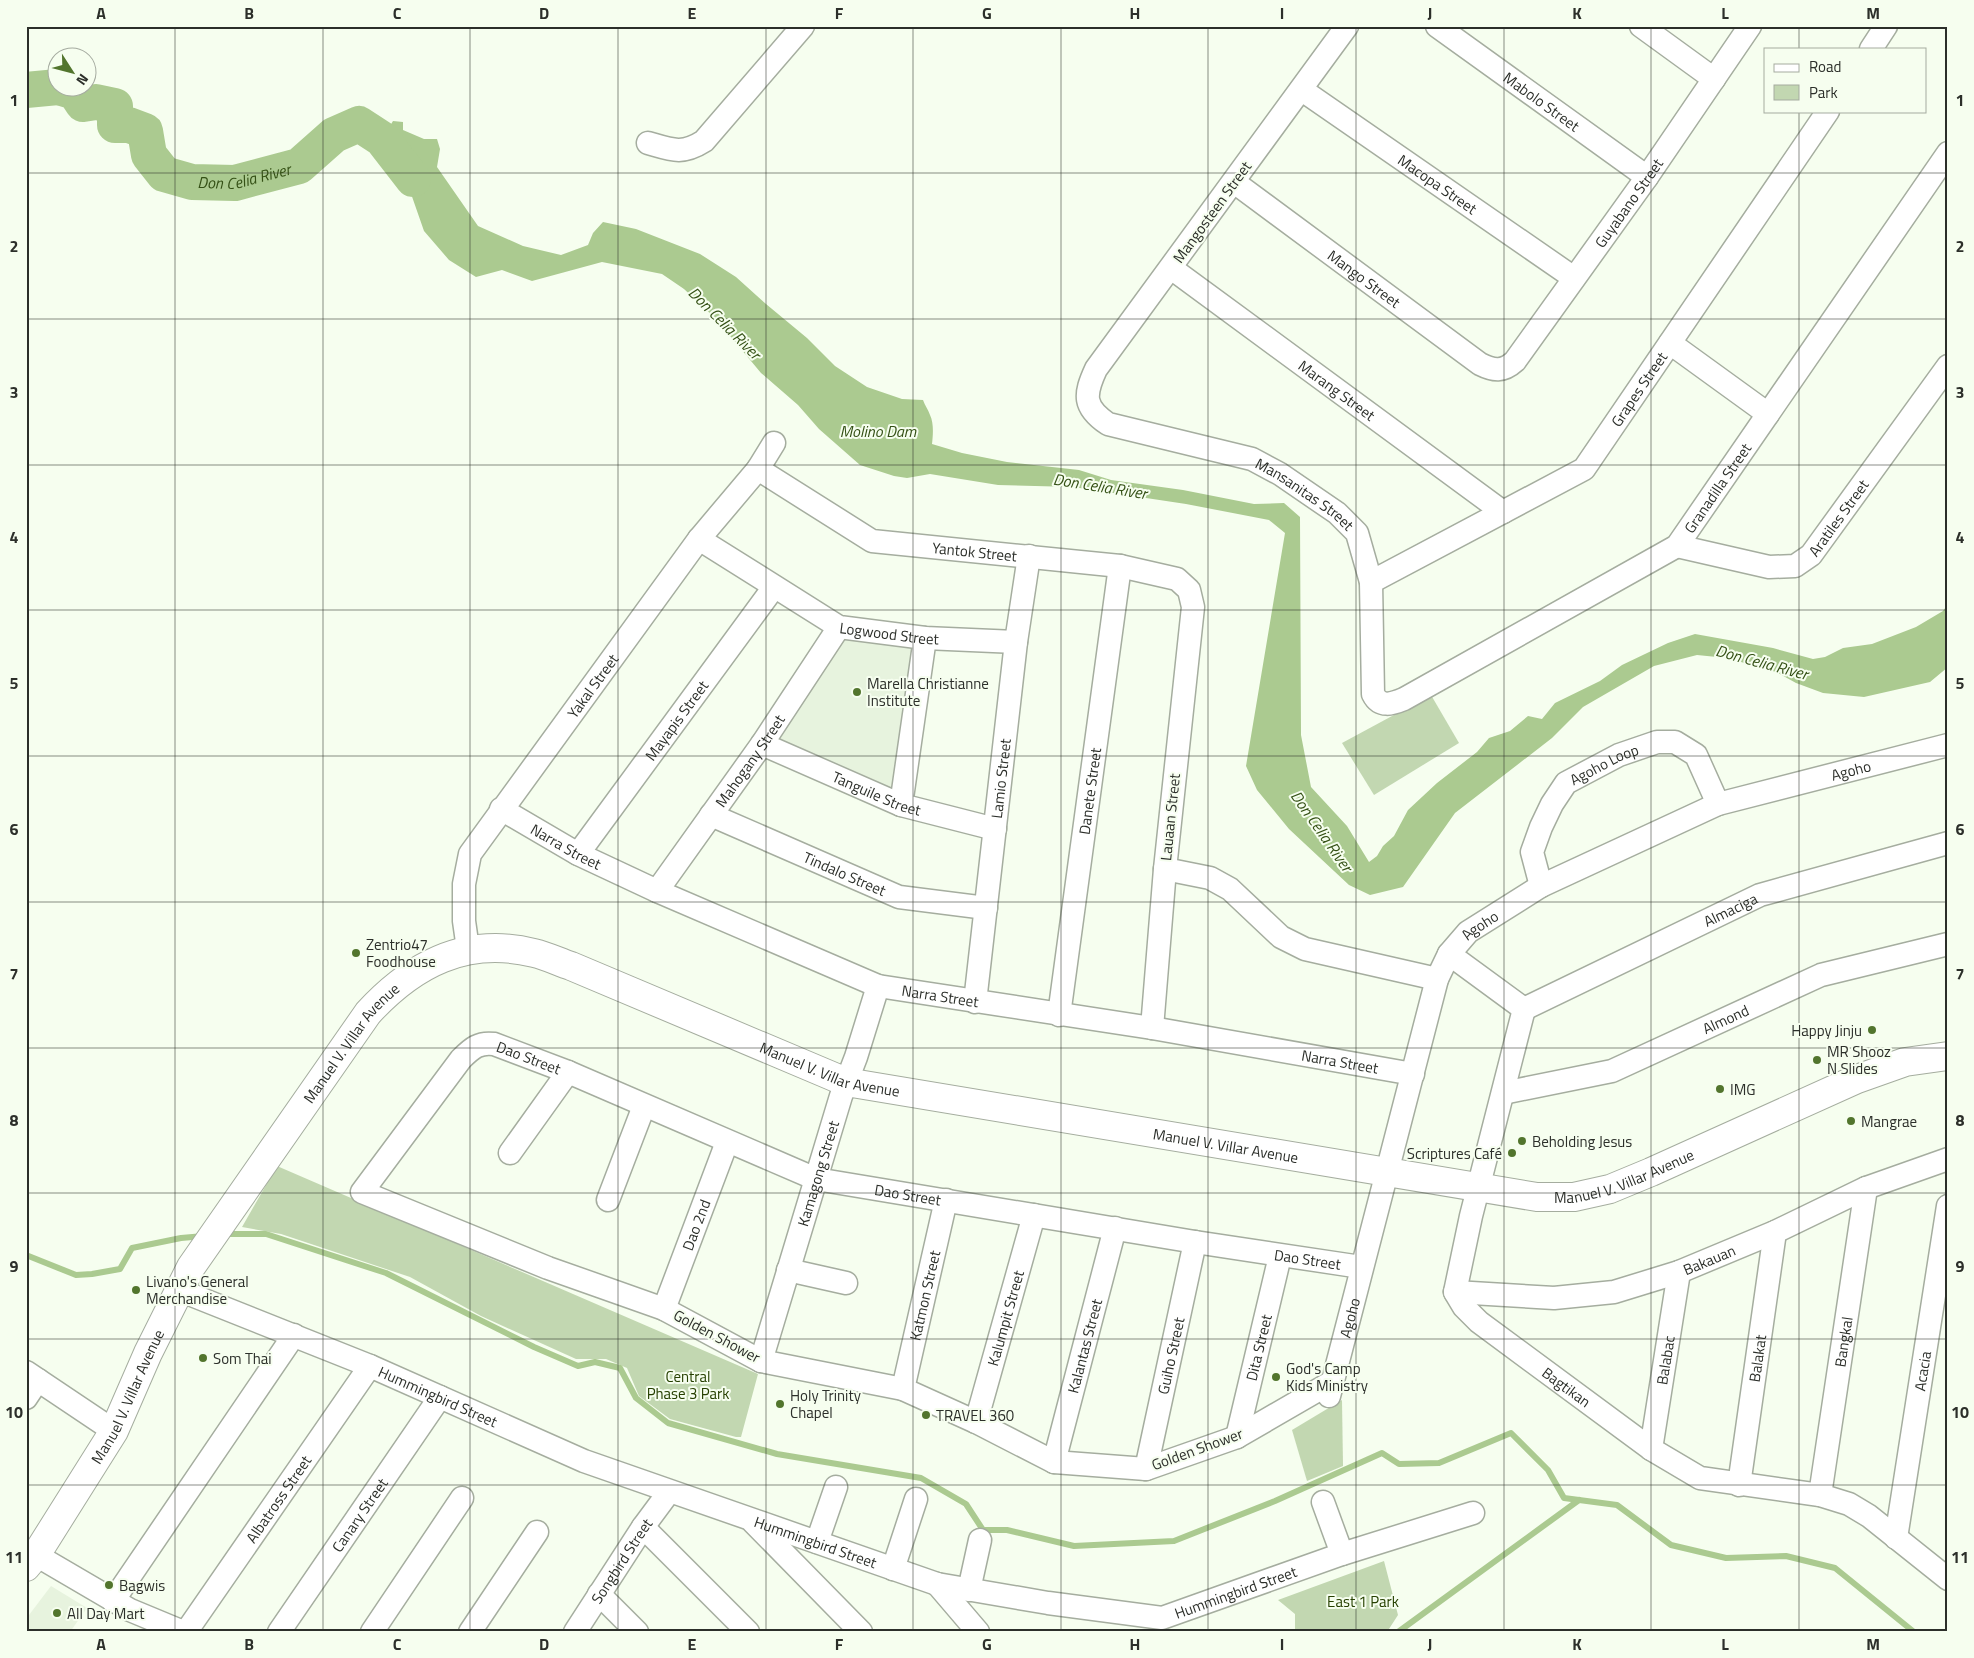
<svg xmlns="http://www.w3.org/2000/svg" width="1974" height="1658" font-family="'Titillium Web',sans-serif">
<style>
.built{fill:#e7f3de}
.green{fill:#c2d7b1}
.water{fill:#abca90}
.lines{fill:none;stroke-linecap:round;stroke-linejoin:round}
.stream{stroke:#abca90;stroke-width:6}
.river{stroke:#abca90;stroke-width:36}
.street-casing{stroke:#a5ad9f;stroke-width:25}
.secondary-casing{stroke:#a5ad9f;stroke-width:30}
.street{stroke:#fff;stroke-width:22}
.secondary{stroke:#fff;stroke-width:28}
.grid{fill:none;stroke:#2c2f2a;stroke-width:1;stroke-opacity:0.55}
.poi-dot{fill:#52752d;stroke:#f6feef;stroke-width:2}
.labels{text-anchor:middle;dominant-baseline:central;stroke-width:4;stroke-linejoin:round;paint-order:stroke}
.street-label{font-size:15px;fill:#2c2f2a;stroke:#f6feef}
.poi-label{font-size:15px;fill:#2c2f2a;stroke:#f6feef;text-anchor:start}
.park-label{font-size:15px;fill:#264001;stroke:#f6feef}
.water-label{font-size:16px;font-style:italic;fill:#345015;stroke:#f6feef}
.neatline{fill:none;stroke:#2c2f2a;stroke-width:2}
.grid-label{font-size:16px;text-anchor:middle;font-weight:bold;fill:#2c2f2a}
</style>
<rect width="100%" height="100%" fill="#f6feef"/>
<g class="built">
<path d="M841,631L921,642L899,800L768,742Z"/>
<path d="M51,1586L87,1608L70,1632H26V1619Z"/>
</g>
<g class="green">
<path d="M1431,695L1459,743L1374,795L1342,743Z"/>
<path d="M277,1166L758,1374L741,1437H736L670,1419L639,1396L627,1368L606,1359H576L481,1316L410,1277L281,1234L242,1227Z"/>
<path d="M1342,1400L1343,1466L1307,1481L1292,1430Z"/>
<path d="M1384,1561L1398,1615L1387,1632H1295V1614L1278,1600Z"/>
</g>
<path class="water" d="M393,121L403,122V130L424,139H437L440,149L437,167L478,226L523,246L561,255L588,245L593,233L603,222L636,229L700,254L736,277L766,304L807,338L835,366L867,387L902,399L923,400C925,406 928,409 930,415C934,423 933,435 932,444L962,453L1007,462L1079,470L1111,480L1183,490L1254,504L1284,503L1300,517L1301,735L1311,787L1347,826L1369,862L1377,856L1383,846L1394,836L1408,810L1437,783L1477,752L1489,738L1510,731L1528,716L1542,719L1555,703L1600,681L1622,665L1668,643L1695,634L1773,648L1813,659L1825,657L1843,648L1872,644L1916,627L1943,611L1948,604V667L1930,682L1864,697L1823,693L1796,683L1776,672L1727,658L1697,655L1654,666L1583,707L1552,738L1455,813L1403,887L1370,895L1349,885L1289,829L1257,790L1246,766L1285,533L1269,520L1186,504L1073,487L998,485L930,474L907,478L894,476L860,465L819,429L798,405L761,373L716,319L684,289L662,274L602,262L532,281L502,270L476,277L449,260L424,231L401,165L384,152L382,139Z"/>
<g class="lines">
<g class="stream">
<path d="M223,1234H266L386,1273L534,1347L578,1366L595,1362L620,1368L636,1398L668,1423L777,1454L921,1478L966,1504L983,1530H1007L1074,1546L1174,1541L1275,1501L1382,1453L1399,1464L1439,1463L1511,1433L1548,1470L1564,1498L1617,1505L1671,1545L1726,1558L1786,1556L1835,1568L1914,1632"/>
<path d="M26,1255L76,1275L92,1274L120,1269L132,1248L181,1238L204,1236"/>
<path d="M1398,1632L1579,1500"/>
</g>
<g class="river">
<path id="s1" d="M62,88L75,92L83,104L96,102L115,106V125H129L145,131L149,155L164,174L192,182L235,183L299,166L334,135L359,124L382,139L413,179"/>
<path d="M26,90L58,87"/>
</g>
<g class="street-casing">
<g id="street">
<path id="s2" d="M1347,26L1096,369C1084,395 1083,407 1108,424L1252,459L1280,474L1337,513L1357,533L1371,582L1373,694C1380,708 1392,704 1404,699L1677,546L1948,153"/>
<path id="s3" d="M1437,26L1647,177"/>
<path d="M1641,26L1714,79"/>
<path d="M1871,49L1886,26"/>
<path id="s4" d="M1302,90L1574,278"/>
<path d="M648,143C672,150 682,155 704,141L803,26"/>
<path id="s5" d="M1234,182L1480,364C1494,371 1503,372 1515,361L1647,177L1750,26"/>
<path id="s6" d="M1171,268L1503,512"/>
<path d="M1670,343L1768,414"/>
<path id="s7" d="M758,469L872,541L1120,566L1177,579L1189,590L1193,607L1165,869L1152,1028"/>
<path id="s8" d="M699,539L839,627L925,638L1016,642"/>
<path id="s9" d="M1677,546L1769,567L1795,566L1811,555L1948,366"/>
<path id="s10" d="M1371,582L1584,469L1828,111"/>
<path id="s11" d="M762,744L901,805L995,829"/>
<path d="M901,805L925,638"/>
<path id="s12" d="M501,809L578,854L657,891L878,986L1152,1028L1413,1074"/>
<path id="s13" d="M711,815L899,897L986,908"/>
<path id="s14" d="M578,854L774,587"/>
<path d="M1165,869L1210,878L1230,889L1281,937L1305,949L1437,979"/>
<path id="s15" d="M1541,886L1532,852L1541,827L1552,804L1566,783L1619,755L1657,742H1675L1696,755L1718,804"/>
<path id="s16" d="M657,891L762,744L839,627"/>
<path id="s17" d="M468,949L464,921V884L470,854L699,539L758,469L774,443"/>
<path d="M1449,954L1524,1009"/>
<path id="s18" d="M975,1002L1016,642L1029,556"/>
<path id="s19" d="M1524,1009L1471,1216L1455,1292L1464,1307L1479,1322L1651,1449L1700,1478L1820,1495L1849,1504L1869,1516L1948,1579"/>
<path id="s20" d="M1524,1009L1760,895L1948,843"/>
<path id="s21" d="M1059,1015L1120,566"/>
<path id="s22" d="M1503,1093L1612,1071L1821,975L1948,944"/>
<path d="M510,1153L568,1072"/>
<path d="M608,1200L644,1106"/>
<path d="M788,1270L846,1283"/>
<path id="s23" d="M179,1290L370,1366L584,1461L937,1584L1048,1603L1162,1618L1342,1554L1473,1513"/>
<path id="s24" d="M1455,1292L1554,1298L1614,1292L1679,1272L1775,1232L1866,1188L1948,1159"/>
<path id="s25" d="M664,1309L727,1142"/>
<path id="s26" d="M761,1361L841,1096L856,1057L878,986"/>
<path d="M26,1372L114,1431"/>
<path id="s27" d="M1332,1382L1237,1437L1146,1469L1054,1462L976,1422L903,1389L761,1361L664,1309L548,1268L362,1192L461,1059C472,1048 479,1042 494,1044L568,1072L816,1179L1195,1242L1361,1267"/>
<path id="s28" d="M903,1389L946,1200"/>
<path id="s29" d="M1329,1396L1437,979L1449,954L1468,932L1541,886L1718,804L1948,745"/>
<path d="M26,1398L38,1380"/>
<path id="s30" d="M976,1422L1034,1215"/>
<path id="s31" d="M1237,1437L1280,1256"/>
<path id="s32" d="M1651,1449L1679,1272"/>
<path id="s33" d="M1054,1462L1115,1228"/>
<path id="s34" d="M1146,1469L1195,1242"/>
<path id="s35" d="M1739,1485L1775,1232"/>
<path id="s36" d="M1820,1495L1866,1188"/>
<path d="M1323,1502L1342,1554"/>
<path d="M753,1522L861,1632"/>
<path d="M643,1527L748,1632"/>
<path id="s37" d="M1896,1538L1948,1206"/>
<path d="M817,1542L836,1487"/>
<path d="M36,1555L130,1610L183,1632"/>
<path d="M893,1569L916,1499"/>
<path d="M937,1584L978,1632"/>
<path d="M969,1590L980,1540"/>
<path d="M599,1594L637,1632"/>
<path d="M113,1601L294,1335"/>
<path id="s38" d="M186,1632L370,1366"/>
<path id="s39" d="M279,1632L440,1397"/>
<path d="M372,1632L462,1498"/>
<path d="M470,1632L537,1532"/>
<path id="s40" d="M575,1632L643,1527L669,1492"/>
</g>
</g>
<g class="secondary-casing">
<g id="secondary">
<path id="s41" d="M26,1567L36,1555L114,1431L148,1353L191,1267L368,1013C413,964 466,936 534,953C547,956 559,962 571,966L846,1082L1537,1197H1574L1610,1189L1651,1172L1857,1079L1905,1062L1948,1056"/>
</g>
</g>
<use href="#street" class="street"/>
<use href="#secondary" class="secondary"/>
</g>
<path class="grid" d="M175,26V1632M323,26V1632M470,26V1632M618,26V1632M766,26V1632M913,26V1632M1061,26V1632M1208,26V1632M1356,26V1632M1504,26V1632M1651,26V1632M1799,26V49M1799,111V1632M26,173H1948M26,319H1948M26,465H1948M26,610H1948M26,756H1948M26,902H1948M26,1048H1948M26,1193H1948M26,1339H1948M26,1485H1948"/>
<g class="poi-dot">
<circle cx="857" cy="692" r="5"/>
<circle cx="356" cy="953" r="5"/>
<circle cx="1872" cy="1030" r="5"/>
<circle cx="1817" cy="1060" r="5"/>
<circle cx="1720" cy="1089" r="5"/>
<circle cx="1851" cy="1121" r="5"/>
<circle cx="1522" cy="1141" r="5"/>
<circle cx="1512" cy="1153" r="5"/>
<circle cx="136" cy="1290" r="5"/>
<circle cx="203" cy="1358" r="5"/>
<circle cx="1276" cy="1377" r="5"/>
<circle cx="780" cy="1404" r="5"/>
<circle cx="926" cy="1415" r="5"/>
<circle cx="109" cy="1585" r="5"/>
<circle cx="57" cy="1613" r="5"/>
</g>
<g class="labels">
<g class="street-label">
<text stroke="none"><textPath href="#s3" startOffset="129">Mabolo Street</textPath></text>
<text stroke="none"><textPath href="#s4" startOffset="165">Macopa Street</textPath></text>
<text stroke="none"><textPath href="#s5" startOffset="539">Guyabano Street</textPath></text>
<text transform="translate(1212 212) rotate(-54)">Mangosteen Street</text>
<text stroke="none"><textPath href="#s5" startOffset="162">Mango Street</textPath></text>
<text stroke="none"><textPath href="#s10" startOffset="338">Grapes Street</textPath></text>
<text stroke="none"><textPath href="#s6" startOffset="206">Marang Street</textPath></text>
<text stroke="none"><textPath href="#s2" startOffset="1349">Granadilla Street</textPath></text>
<text stroke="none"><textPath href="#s2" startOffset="701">Mansanitas Street</textPath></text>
<text stroke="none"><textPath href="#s9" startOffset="186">Aratiles Street</textPath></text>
<text stroke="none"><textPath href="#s7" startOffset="238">Yantok Street</textPath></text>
<text stroke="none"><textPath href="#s8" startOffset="216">Logwood Street</textPath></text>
<text stroke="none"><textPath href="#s17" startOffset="304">Yakal Street</textPath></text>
<text stroke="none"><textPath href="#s14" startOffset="166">Mayapis Street</textPath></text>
<text stroke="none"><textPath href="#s16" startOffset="160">Mahogany Street</textPath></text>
<text stroke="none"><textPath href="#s15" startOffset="155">Agoho Loop</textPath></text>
<text stroke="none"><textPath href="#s29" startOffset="906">Agoho</textPath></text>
<text stroke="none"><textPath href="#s18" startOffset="225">Lamio Street</textPath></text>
<text stroke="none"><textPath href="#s21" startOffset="226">Danete Street</textPath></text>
<text stroke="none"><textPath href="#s11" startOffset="125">Tanguile Street</textPath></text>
<text transform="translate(1170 817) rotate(-84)">Lauaan Street</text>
<text stroke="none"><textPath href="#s12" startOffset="75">Narra Street</textPath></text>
<text stroke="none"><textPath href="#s13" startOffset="146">Tindalo Street</textPath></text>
<text stroke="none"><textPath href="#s20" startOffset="229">Almaciga</textPath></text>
<text stroke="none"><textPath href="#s29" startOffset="501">Agoho</textPath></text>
<text stroke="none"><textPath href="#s12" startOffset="480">Narra Street</textPath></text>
<text stroke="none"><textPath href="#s22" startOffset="236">Almond</textPath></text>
<text stroke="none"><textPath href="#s41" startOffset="619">Manuel V. Villar Avenue</textPath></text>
<text stroke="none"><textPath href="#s27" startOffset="1286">Dao Street</textPath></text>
<text stroke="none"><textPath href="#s12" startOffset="885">Narra Street</textPath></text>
<text stroke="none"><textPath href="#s41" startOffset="1158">Manuel V. Villar Avenue</textPath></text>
<text stroke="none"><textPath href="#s41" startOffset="1562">Manuel V. Villar Avenue</textPath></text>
<text stroke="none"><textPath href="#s26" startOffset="196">Kamagong Street</textPath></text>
<text stroke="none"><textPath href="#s41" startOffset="1968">Manuel V. Villar Avenue</textPath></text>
<text stroke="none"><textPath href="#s27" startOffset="1691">Dao Street</textPath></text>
<text stroke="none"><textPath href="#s25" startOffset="90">Dao 2nd</textPath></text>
<text stroke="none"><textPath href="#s27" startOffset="2096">Dao Street</textPath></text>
<text stroke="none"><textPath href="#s24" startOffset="260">Bakauan</textPath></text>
<text stroke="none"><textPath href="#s28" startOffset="96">Katmon Street</textPath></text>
<text stroke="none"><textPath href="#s29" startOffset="81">Agoho</textPath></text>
<text stroke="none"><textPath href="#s30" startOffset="108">Kalumpit Street</textPath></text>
<text transform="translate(717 1336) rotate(28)">Golden Shower</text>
<text stroke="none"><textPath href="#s36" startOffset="155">Bangkal</textPath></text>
<text stroke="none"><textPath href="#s33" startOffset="120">Kalantas Street</textPath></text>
<text stroke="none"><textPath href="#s31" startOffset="92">Dita Street</textPath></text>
<text stroke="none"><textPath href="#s34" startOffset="116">Guiho Street</textPath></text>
<text stroke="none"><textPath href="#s35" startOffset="128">Balakat</textPath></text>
<text stroke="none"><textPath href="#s32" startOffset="90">Balabac</textPath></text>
<text stroke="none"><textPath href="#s37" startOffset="169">Acacia</textPath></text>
<text stroke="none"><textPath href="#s19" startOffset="439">Bagtikan</textPath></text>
<text stroke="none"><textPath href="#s41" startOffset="199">Manuel V. Villar Avenue</textPath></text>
<text stroke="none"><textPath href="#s23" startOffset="280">Hummingbird Street</textPath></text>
<text transform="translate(1197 1449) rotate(-20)">Golden Shower</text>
<text stroke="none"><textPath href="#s38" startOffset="162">Albatross Street</textPath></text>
<text stroke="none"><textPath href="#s39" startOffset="142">Canary Street</textPath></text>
<text stroke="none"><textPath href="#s23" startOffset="685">Hummingbird Street</textPath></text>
<text stroke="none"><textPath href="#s40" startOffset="85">Songbird Street</textPath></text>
<text stroke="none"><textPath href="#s23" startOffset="1119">Hummingbird Street</textPath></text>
</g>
<g class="poi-label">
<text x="867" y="683">Marella Christianne<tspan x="867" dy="17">Institute</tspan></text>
<text x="366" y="944">Zentrio47<tspan x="366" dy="17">Foodhouse</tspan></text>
<text x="1862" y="1030" text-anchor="end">Happy Jinju</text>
<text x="1827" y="1051">MR Shooz<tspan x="1827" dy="17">N Slides</tspan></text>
<text x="1730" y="1089">IMG</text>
<text x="1861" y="1121">Mangrae</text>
<text x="1532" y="1141">Beholding Jesus</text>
<text x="1502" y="1153" text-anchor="end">Scriptures Café</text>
<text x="146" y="1281">Livano's General<tspan x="146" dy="17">Merchandise</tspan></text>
<text x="213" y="1358">Som Thai</text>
<text x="1286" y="1368">God's Camp<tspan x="1286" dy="17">Kids Ministry</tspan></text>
<text x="790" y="1395">Holy Trinity<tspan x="790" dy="17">Chapel</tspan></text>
<text x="936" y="1415">TRAVEL 360</text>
<text x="119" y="1585">Bagwis</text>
<text x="67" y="1613">All Day Mart</text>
</g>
<g class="park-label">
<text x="688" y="1376">Central<tspan x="688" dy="17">Phase 3 Park</tspan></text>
<text x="1363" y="1601">East 1 Park</text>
</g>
<g class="water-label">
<text stroke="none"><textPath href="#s1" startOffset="241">Don Celia River</textPath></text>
<text transform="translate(725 323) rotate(45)">Don Celia River</text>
<text x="878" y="431">Molino Dam</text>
<text transform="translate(1100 486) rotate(9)">Don Celia River</text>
<text transform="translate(1762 662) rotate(15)">Don Celia River</text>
<text transform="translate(1322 831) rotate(55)">Don Celia River</text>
</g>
</g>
<rect width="1974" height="1658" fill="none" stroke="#f6feef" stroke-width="55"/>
<rect x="1764" y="48" width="162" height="65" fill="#f6feef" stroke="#a5aba0"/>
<rect x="1774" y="64" width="25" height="8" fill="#ffffff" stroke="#a5aba0"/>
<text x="1809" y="72" font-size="15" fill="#2c2f2a">Road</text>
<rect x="1774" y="85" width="25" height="15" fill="#c2d7b1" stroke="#a5aba0"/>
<text x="1809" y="98" font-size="15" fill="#2c2f2a">Park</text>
<g transform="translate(72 72) rotate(126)"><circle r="24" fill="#f6feef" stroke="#a5aba0"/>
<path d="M0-4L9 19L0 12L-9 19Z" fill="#52752d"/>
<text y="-8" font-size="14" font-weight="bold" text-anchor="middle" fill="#2c2f2a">N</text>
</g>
<rect x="28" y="28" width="1918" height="1602" class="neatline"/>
<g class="grid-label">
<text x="101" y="19">A</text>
<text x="249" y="19">B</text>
<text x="397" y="19">C</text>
<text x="544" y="19">D</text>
<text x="692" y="19">E</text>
<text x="839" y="19">F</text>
<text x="987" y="19">G</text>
<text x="1135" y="19">H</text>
<text x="1282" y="19">I</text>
<text x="1430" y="19">J</text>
<text x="1577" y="19">K</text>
<text x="1725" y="19">L</text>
<text x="1873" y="19">M</text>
<text x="14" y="106">1</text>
<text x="1960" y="106">1</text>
<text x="14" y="252">2</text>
<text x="1960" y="252">2</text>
<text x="14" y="398">3</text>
<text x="1960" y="398">3</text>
<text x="14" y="543">4</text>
<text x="1960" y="543">4</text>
<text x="14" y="689">5</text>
<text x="1960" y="689">5</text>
<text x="14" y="835">6</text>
<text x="1960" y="835">6</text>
<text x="14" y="980">7</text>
<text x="1960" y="980">7</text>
<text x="14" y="1126">8</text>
<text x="1960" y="1126">8</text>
<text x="14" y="1272">9</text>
<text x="1960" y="1272">9</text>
<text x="14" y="1418">10</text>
<text x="1960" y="1418">10</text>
<text x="14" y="1563">11</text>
<text x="1960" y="1563">11</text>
<text x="101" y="1650">A</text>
<text x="249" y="1650">B</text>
<text x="397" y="1650">C</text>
<text x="544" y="1650">D</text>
<text x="692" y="1650">E</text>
<text x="839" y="1650">F</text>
<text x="987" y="1650">G</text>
<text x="1135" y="1650">H</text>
<text x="1282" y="1650">I</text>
<text x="1430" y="1650">J</text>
<text x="1577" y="1650">K</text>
<text x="1725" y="1650">L</text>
<text x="1873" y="1650">M</text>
</g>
</svg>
